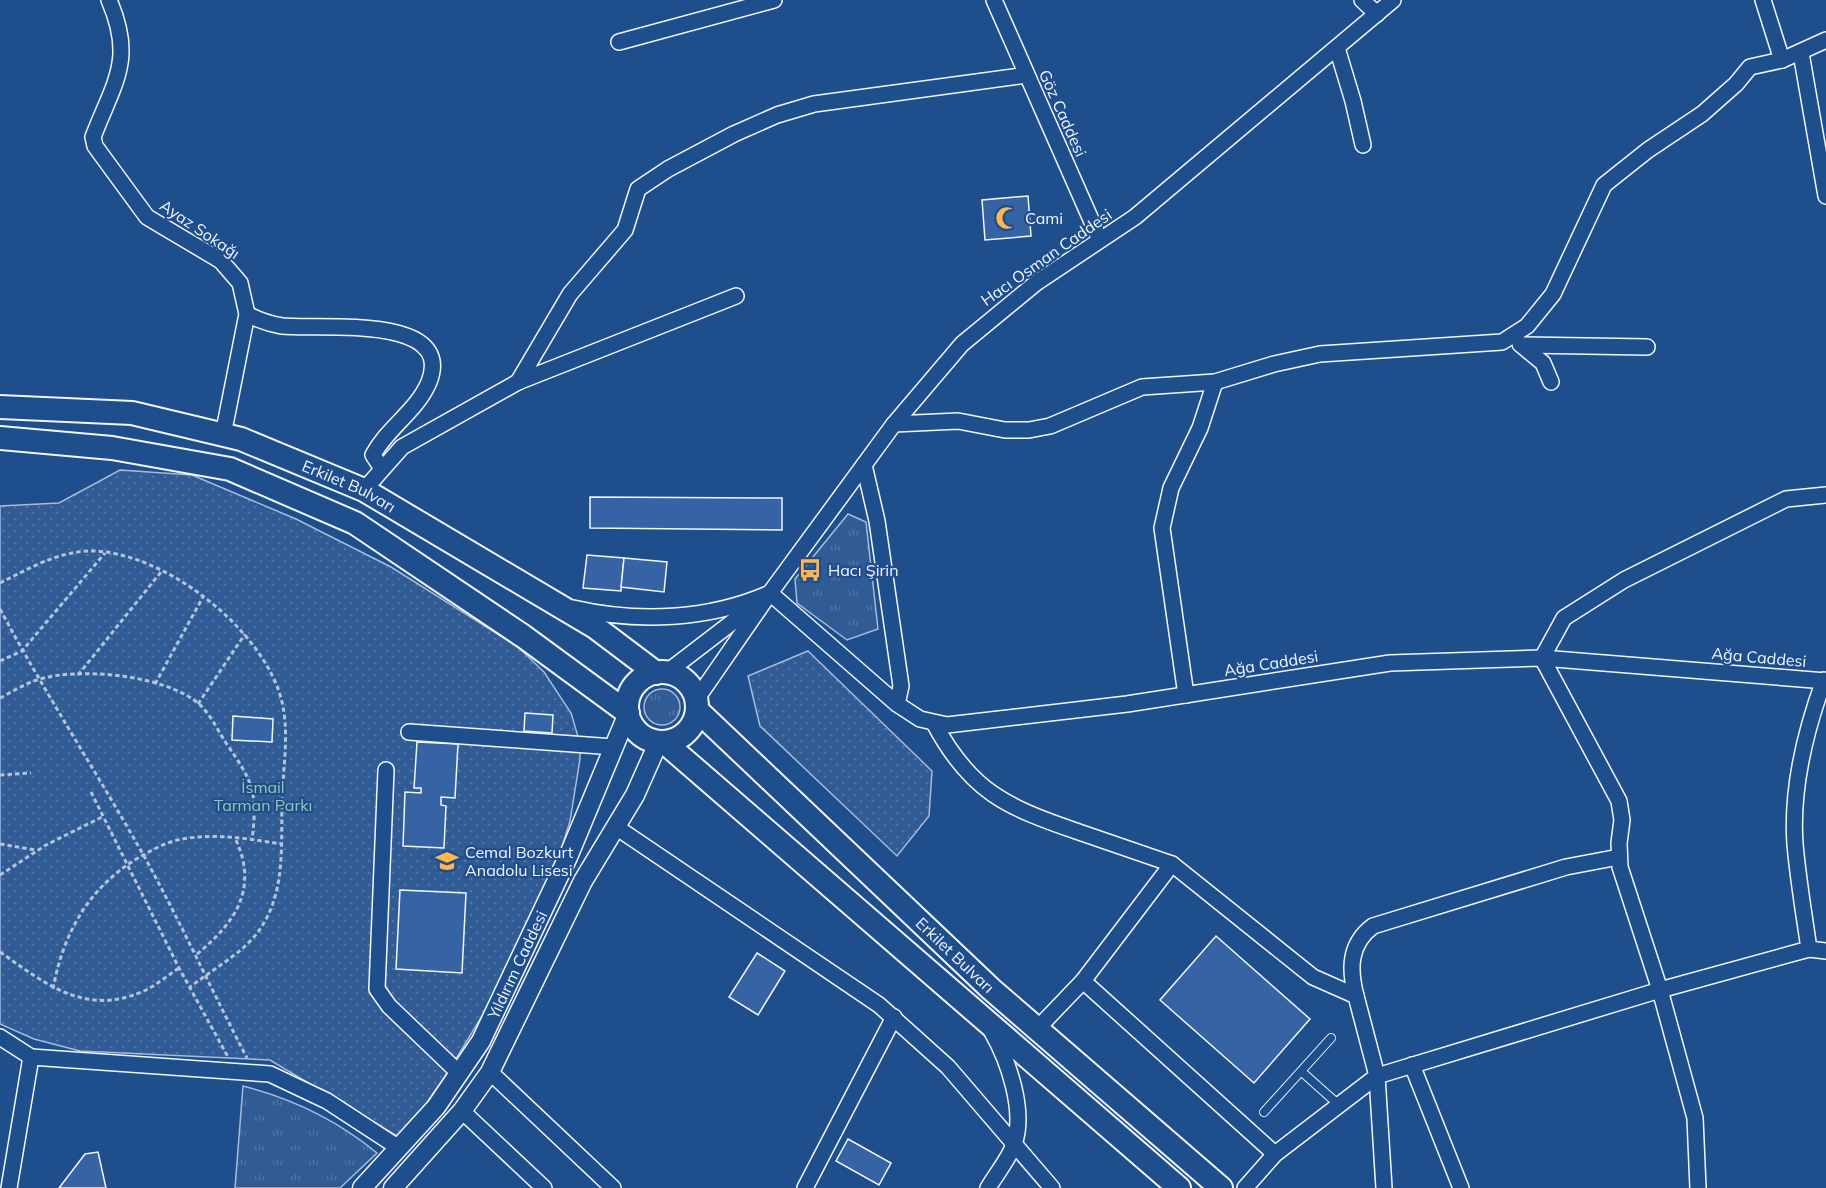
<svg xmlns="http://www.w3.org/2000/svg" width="1826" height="1188" font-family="Mulish,sans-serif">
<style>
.grass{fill:url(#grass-tufts);stroke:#a8bbd7;stroke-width:1.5}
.park{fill:url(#park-dots);stroke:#a8bbd7;stroke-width:1.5}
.building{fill:#3563a3;stroke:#f2f6ff;stroke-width:1.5}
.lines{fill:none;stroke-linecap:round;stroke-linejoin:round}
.service-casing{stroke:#f2f6ff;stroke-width:10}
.minor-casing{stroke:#f2f6ff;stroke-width:18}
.tertiary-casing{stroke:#f2f6ff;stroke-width:21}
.primary-casing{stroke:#f2f6ff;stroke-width:26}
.path{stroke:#b3c4dc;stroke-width:3;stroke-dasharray:4.5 3;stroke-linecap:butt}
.service{stroke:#1f4e8c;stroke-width:8}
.minor{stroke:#1f4e8c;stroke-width:15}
.tertiary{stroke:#1f4e8c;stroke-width:18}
.primary{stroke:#1f4e8c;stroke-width:22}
.labels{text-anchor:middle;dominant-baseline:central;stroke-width:4.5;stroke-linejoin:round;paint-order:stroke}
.street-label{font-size:16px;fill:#f2f6ff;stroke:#1f4e8c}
.poi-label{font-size:16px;fill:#f2f6ff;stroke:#1f4e8c;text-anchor:start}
.park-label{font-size:16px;fill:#97c8a6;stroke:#1f4e8c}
</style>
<defs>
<pattern id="grass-tufts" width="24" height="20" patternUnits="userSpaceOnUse" patternTransform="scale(1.5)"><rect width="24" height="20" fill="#305b95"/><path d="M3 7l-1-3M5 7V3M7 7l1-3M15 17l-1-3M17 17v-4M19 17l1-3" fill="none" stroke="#4e73a5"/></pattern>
<pattern id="park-dots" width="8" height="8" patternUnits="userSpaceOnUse" patternTransform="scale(1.5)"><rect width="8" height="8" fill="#305b95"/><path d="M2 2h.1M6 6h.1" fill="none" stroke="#4e73a5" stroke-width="1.8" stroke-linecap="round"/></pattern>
</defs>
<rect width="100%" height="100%" fill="#1f4e8c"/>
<g class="grass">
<path d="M848,514L866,522L878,629L847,640L797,603L795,579Z"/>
<circle cx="662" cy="707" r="18"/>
<path d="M243,1086C294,1099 337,1120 377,1153L340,1188H235Z"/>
</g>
<g class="park">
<path d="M120,470L192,475L296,519L391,567L518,647L544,672L571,713L580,743V759L570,821L557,863L494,996L448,1072L402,1139L270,1060L80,1051L34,1039L0,1024V506L59,503Z"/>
<path d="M808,651L932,771L929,816L897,856L760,726L748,676Z"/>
</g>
<g class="building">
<path d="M1028,196L1031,236L985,240L982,200Z"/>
<path d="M590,497L782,498V530L590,528Z"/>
<path d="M587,555L624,558L621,591L583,588Z"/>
<path d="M624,558L667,562L664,592L621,587Z"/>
<path d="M525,713L553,715L552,733L524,731Z"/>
<path d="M233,716L273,719L272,742L232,740Z"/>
<path d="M417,742L458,744L455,798L441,797V805L446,806L444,848L403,846L405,792L421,793V788H414Z"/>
<path d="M400,890L466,893L462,973L396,969Z"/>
<path d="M1216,936L1310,1019L1254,1083L1160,1000Z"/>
<path d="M757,953L785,971L758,1015L729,997Z"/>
<path d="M848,1139L891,1163L879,1185L836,1161Z"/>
<path d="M98,1152L106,1188H59L85,1154Z"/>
</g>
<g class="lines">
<g class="service-casing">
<g id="service">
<path d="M1302,1072L1339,1105"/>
<path d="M1264,1112L1331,1038"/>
</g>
</g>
<g class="minor-casing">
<g id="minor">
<path d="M109,0C135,60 114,82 93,137L95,146L147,217L221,261L240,283L247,314L223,435"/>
<path d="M994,0L1100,240"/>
<path d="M1362,0L1377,14"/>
<path d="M1763,0L1782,60"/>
<path d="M619,42L774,0"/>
<path d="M1337,48L1353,101L1363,145"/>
<path d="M1801,53L1826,196"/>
<path d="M736,296L518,382L570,294L625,230L638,189L668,169L734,134L777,115L814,104L1027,75"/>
<path d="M247,314C258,320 270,324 282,326C317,330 456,313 429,382C417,411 387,428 373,455L382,469"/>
<path d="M1520,344L1543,363L1551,382"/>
<path d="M1522,345L1647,347"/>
<path d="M894,424L958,421L1005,430H1029L1050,426L1142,387L1215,382L1274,364L1320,354L1502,342L1527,326L1553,294L1604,185L1648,150L1702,114L1736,84L1750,67L1782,60L1826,40"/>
<path d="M864,465L877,521L901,686L897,704"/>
<path d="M364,490L402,447L518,382"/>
<path d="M770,593L897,704L920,719L947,725L1127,704L1390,663L1542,658L1826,681"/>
<path d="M573,608C638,623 709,620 770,593"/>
<path d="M666,673L756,604"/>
<path d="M1186,695L1162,528L1171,488L1200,428L1215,382"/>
<path d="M696,700L770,593L894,424L962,344L1036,283L1135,217L1393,0"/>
<path d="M934,723C970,791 1006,807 1076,831C1108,842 1140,853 1172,864"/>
<path d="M409,732L614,747"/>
<path d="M386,770L377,989L389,1006L460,1074"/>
<path d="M616,827L879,1005L948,1067L1052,1188"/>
<path d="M1809,949L1826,951"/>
<path d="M1083,981L1275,1154"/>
<path d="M1356,996C1349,969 1349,944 1373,926L1566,867L1619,857"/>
<path d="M1037,1029L1083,981L1172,864L1313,977L1356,996L1377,1076L1384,1188"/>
<path d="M0,1037L31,1057L270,1074L327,1101L399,1148"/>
<path d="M1412,1065L1461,1188"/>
<path d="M490,1072L613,1188"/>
<path d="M462,1111L544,1188"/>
<path d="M9,1188L31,1057"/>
<path d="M805,1188L894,1017"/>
<path d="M988,1188C996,1174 1009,1159 1014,1144C1026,1111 1008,1060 992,1032"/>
<path d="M1245,1188L1275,1154L1377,1076L1660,990L1809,949C1804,914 1798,879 1795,844C1791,788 1805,732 1824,680"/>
<path d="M1698,1188L1695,1118L1660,990L1620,867L1619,843L1622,820L1619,801L1542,658L1564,618L1624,580L1786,499L1826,495"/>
</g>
</g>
<g class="tertiary-casing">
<g id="tertiary">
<path id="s1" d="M362,1188L436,1107L481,1041L568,857L628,713"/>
<path d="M393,1188L462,1111L490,1072L583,881L635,795L659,741"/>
</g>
</g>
<g class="primary-casing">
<g id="primary">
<path id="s2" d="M0,407L132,413L241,439L364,490L595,627L656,673"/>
<path d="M0,438L112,448L230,469L355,523L523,636L628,713"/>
<circle cx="662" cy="707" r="35"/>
<path id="s3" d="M697,710L991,989L1221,1188"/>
<path d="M664,742L1179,1188"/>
</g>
</g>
<g class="path">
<path d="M0,583C28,569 57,552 89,551C163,550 265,630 282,702C290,736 282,772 282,807C281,847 285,890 262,926C247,951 213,969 190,987"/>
<path d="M0,609C45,693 97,773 144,856C181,923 212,991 247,1058"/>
<path d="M0,661L22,651L105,553"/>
<path d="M78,675L161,572"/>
<path d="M155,684L203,597"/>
<path d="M0,698C12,692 24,684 37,680C78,666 173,675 203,708C212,718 219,732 226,743C253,782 258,791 252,840"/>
<path d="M198,704L245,634"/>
<path d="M0,775L31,773"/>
<path d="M91,792L179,968L228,1057"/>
<path d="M0,844L36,850"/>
<path d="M0,875L46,845L104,816"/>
<path d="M0,952C46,984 85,1017 144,991C157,985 168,975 179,968"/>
<path d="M197,954C236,922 259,888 235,838"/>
<path d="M53,989C63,934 88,888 138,858C154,849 169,840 189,838C219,834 251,839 281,844"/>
</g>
<use href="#service" class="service"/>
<use href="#minor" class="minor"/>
<use href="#tertiary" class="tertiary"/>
<use href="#primary" class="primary"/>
</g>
<defs>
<g id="mosque-bare" transform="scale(1.8)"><path d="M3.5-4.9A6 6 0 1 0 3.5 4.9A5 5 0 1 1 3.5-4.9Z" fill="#ffb74d" stroke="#1f4e8c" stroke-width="2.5" paint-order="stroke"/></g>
<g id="bus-bare" transform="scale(1.8)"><path d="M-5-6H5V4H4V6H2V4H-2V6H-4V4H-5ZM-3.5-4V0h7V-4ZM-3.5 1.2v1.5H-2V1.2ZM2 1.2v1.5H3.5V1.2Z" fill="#ffb74d" stroke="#1f4e8c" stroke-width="2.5" paint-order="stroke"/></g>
<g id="school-bare" transform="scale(1.8)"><path d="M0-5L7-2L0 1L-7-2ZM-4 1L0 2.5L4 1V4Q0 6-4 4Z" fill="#ffb74d" stroke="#1f4e8c" stroke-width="2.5" paint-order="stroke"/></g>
</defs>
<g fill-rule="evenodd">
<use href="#mosque-bare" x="1007" y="218"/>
<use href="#bus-bare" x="810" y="570"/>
<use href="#school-bare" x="447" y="861"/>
</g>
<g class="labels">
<g class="street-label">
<text transform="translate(1063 113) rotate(66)">Göz Caddesi</text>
<text transform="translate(200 229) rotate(34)">Ayaz Sokağı</text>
<text transform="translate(1046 257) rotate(-35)">Hacı Osman Caddesi</text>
<text stroke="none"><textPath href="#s2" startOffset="362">Erkilet Bulvarı</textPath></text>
<text transform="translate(1759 657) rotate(5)">Ağa Caddesi</text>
<text transform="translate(1271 663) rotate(-9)">Ağa Caddesi</text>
<text stroke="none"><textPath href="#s3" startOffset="356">Erkilet Bulvarı</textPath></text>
<text stroke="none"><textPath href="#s1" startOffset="274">Yıldırım Caddesi</textPath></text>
</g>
<g class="poi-label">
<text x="1025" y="218">Cami</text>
<text x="828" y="570">Hacı Şirin</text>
<text x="465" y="852">Cemal Bozkurt<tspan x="465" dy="18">Anadolu Lisesi</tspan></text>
</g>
<g class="park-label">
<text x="263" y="787">İsmail<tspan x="263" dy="18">Tarman Parkı</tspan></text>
</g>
</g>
</svg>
